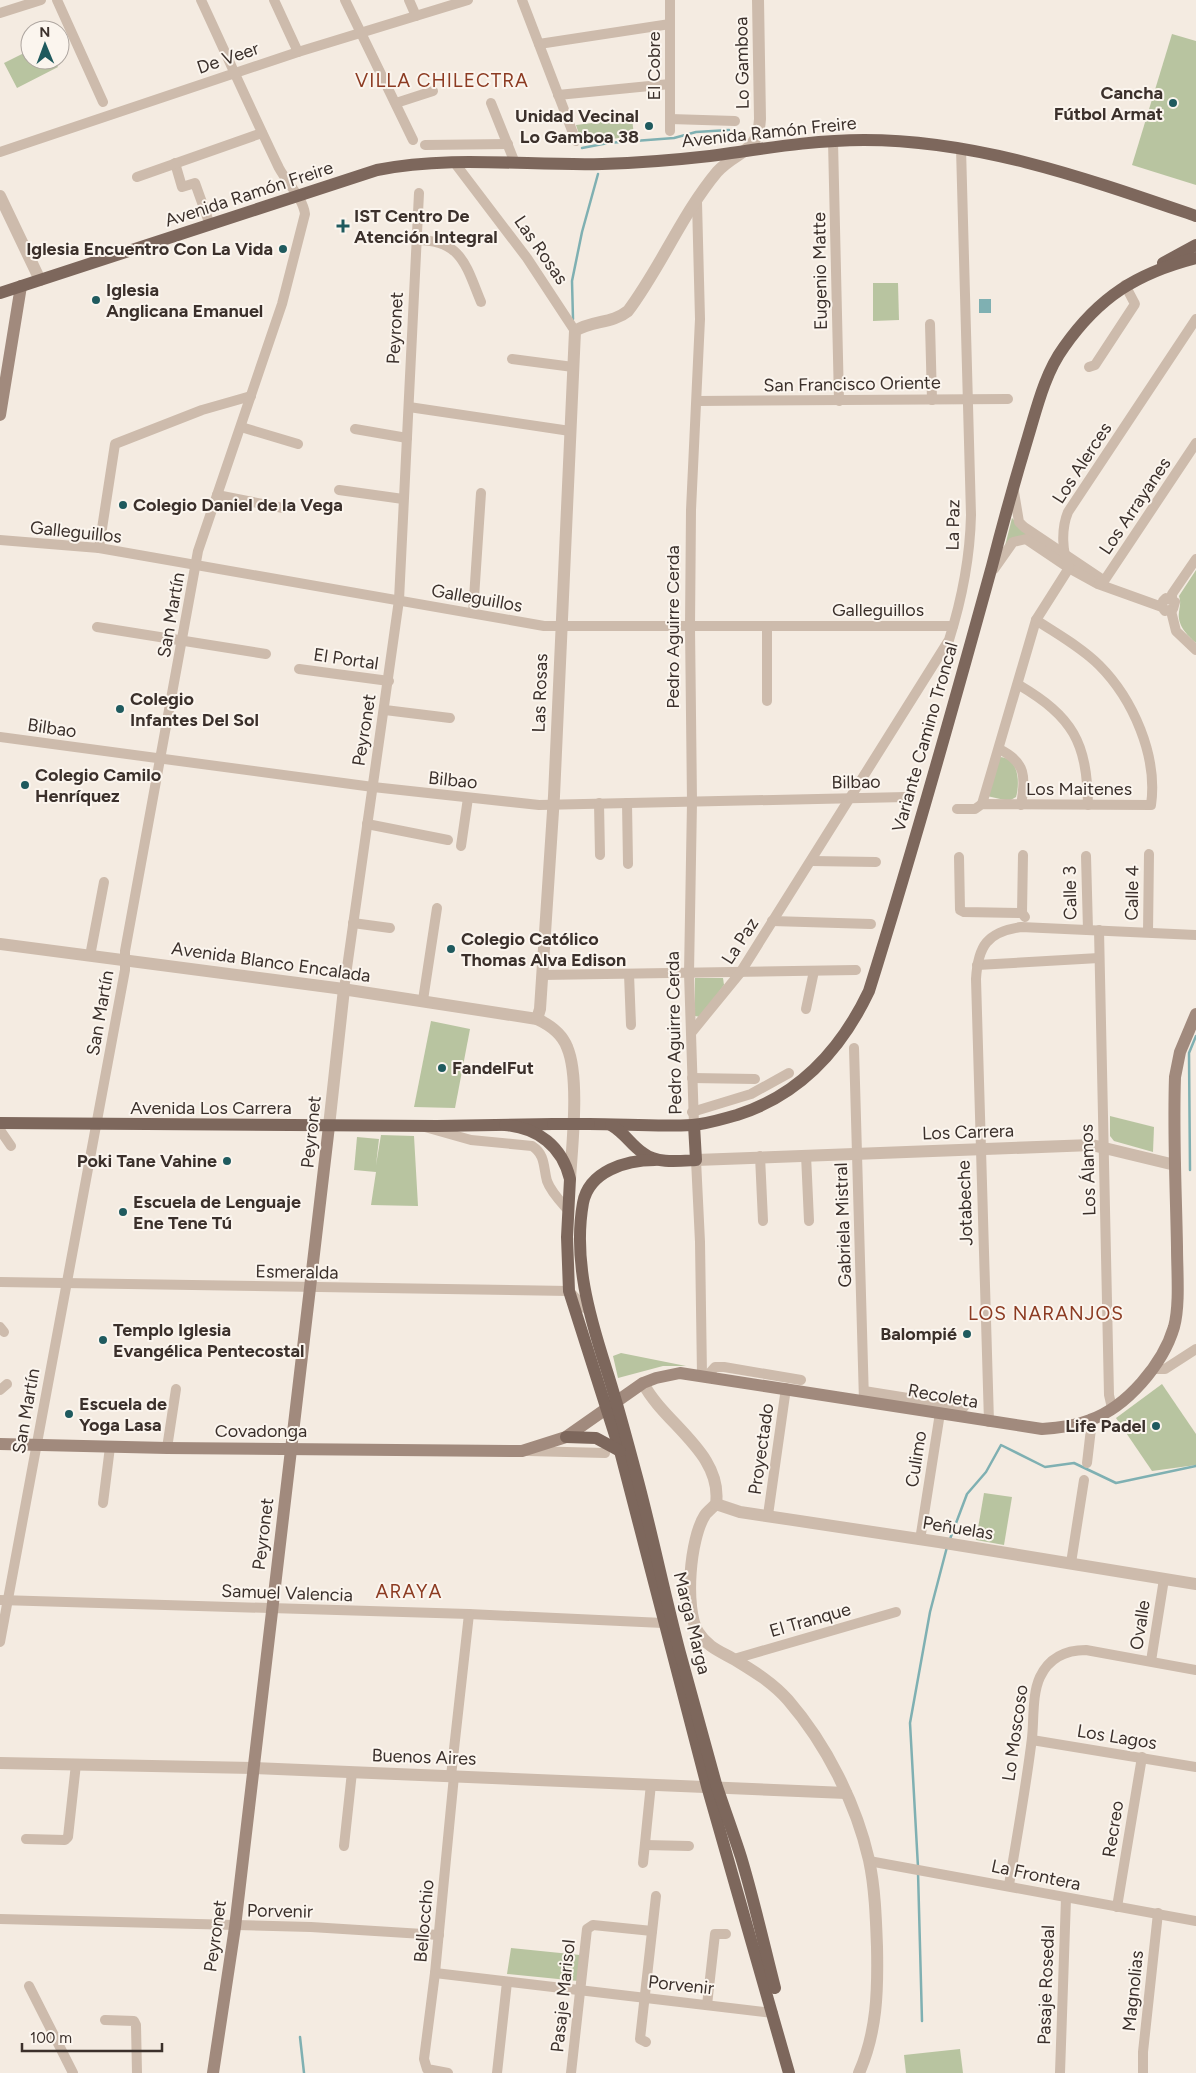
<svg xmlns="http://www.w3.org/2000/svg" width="1196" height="2073" font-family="Figtree,sans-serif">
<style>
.green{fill:#b8c4a0}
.water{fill:#7fb0b2}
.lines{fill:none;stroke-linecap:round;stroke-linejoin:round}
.stream{stroke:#7fb0b2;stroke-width:2.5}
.minor{stroke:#cdbbac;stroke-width:10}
.tertiary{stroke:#cdbbac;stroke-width:12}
.secondary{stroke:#a18a7d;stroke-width:12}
.primary{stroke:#7d675c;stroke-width:12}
.primary-bridge{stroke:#7d675c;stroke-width:12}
.poi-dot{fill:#1f5a5e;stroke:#fbf5ee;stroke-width:2}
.labels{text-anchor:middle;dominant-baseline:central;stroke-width:4;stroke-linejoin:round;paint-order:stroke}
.street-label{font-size:18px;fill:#3b302b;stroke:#fbf5ee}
.poi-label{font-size:18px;font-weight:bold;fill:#3b302b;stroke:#fbf5ee;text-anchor:start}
.neighbourhood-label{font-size:19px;letter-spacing:1px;fill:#8c3b22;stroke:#fbf5ee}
</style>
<rect width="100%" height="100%" fill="#f4ebe1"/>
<g class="green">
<path d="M1172,34L1196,41V185L1132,165Z"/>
<path d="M30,50V60H54L58,67L17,88L4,63Z"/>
<path d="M632,118L634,136L582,143L576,125Z"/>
<path d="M873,283H898L899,320L873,321Z"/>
<path d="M1012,518L1030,536L1005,546Z"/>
<path d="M1196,570V643C1187,635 1177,625 1179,612C1180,605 1181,603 1179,596Z"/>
<path d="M1000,757C1019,758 1020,783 1016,797L1009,801L987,796Z"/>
<path d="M695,978H723L724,985L700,1017L695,1016Z"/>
<path d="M431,1021L470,1029L455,1108L414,1107Z"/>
<path d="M1110,1116L1154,1127L1153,1152L1114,1141L1110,1136Z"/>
<path d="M381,1135L414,1136L418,1206L371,1205L376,1172L354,1170L357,1137L379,1139L376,1165Z"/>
<path d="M621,1353L686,1366H663L618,1378L613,1356Z"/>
<path d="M1162,1384L1196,1434V1465L1152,1471L1116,1418Z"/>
<path d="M984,1493L1012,1497L1004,1545L976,1540Z"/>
<path d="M511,1948L580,1955L578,1981L507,1974Z"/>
<path d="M960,2049L963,2073H906L904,2055Z"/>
</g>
<rect class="water" x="979" y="299" width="12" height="14"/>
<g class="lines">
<g class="stream">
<path d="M582,148L608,143L674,138L696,132L729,130"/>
<path d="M573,319L572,281L582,232L598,174"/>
<path d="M1190,1170L1189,1053L1196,1036"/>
<path d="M950,1539L967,1494L986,1472L1001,1445L1045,1467L1074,1463L1116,1483L1196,1466"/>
<path d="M918,1867L910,1723L930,1612L947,1547"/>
<path d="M918,1872L922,2021"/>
<path d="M300,2037L304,2073"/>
</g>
<g class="minor">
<path d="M57,0L103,102"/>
<path d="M274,0L298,52"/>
<path d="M345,0L413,140"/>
<path d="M409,0L416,16"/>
<path d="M522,0L576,141"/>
<path d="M0,13L41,0"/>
<path d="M539,44L670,24"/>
<path d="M558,95L670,84"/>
<path d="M396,103L433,91"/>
<path d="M491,103L515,163"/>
<path d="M670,119L735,121"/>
<path d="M670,131V0"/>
<path d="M833,141L839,401"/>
<path d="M425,145L508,144"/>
<path d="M0,152L298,52L468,0"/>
<path d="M454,162L527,258L575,331"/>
<path d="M175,163L182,187L195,183L210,225"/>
<path d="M137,177L262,133"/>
<path d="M417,240C462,240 466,266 481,302"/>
<path d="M930,324L932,400"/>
<path d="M512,359L573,367"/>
<path d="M1089,367L1095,365L1135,304L1125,285"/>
<path d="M697,401L1008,399"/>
<path d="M409,407L570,431"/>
<path d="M241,427L298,444"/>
<path d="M355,429L407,438"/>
<path d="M339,490L403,499"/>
<path d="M1014,492L1019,522L1024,527L1103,580"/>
<path d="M217,495L283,508"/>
<path d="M0,540L99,548L544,626H953"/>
<path d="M99,548L115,444L202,410L251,396"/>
<path d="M994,569L1013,542L1026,539L1069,568L1098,584L1162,607L1165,611L1173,609L1175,602L1166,598L1163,601L1162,607"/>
<path d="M1099,584L1104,581L1196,443"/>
<path d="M1172,599V594L1196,559"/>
<path d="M1171,611L1176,631L1196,650"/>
<path d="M473,613L481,493"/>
<path d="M97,627L266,654"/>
<path d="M299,669L389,681"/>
<path d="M1019,685C1073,717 1087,742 1088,805"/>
<path d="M767,701V626"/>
<path d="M385,710L450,718"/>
<path d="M0,737L373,787L539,805L906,797"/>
<path d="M999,749C1026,762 1026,777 1021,805"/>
<path d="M599,803L600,855"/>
<path d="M627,803L628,864"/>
<path d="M982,804L1036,620L1069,568C1062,552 1061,529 1068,512L1196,319"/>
<path d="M957,809H975L982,804L1151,805C1158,756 1133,699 1099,665C1081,647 1057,634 1036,620"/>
<path d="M367,824L448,840"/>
<path d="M461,846L468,798"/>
<path d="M1023,855L1022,913L1025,917"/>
<path d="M1086,856L1088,930"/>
<path d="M959,857L960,910L964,912L1022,913"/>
<path d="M812,861L876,862"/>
<path d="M772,921L871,924"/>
<path d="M353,923L390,928"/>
<path d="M1099,930L1109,1395L1112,1408"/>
<path d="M1148,932L1149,854"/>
<path d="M90,956L104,882"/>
<path d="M977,965L1099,958"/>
<path d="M629,974L631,1025"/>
<path d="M542,975L856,970"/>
<path d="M344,989L399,600L419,193"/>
<path d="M423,1000L437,908"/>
<path d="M806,1009L814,971"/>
<path d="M691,1033L740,973L949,640C962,599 970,558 971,515L961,148"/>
<path d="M854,1048L864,1401"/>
<path d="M692,1078L755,1079"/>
<path d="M692,1112L751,1094L789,1073"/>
<path d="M694,1125L689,973L692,802L690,627L691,510L700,319L697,202"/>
<path d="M425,1127L471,1140L532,1146C546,1155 543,1167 547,1181C551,1192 560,1201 568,1210"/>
<path d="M0,1130L11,1146"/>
<path d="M806,1155L809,1221"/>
<path d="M760,1156L763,1221"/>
<path d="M696,1160L700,1242L702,1375"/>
<path d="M0,1282L569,1291L585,1308"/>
<path d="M0,1327L4,1332"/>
<path d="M1154,1369H1165L1196,1349"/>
<path d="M708,1375L715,1367H724L801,1380"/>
<path d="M0,1390L7,1384"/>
<path d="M864,1391L964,1407"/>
<path d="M989,1422L976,979C978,946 987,932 1021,927L1196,935"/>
<path d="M167,1448L176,1389"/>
<path d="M528,1451L605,1453"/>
<path d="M1087,1463L1092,1420"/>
<path d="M103,1503L110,1447"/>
<path d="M768,1515L786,1388"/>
<path d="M920,1540L940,1413"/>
<path d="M1071,1563L1084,1480"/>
<path d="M0,1600L469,1614L663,1623"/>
<path d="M0,1642L125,970V951L198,551L282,304L305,214C303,198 287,183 279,168C252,112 227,56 201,0"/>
<path d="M734,1659L896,1612"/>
<path d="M1151,1661L1164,1579"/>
<path d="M1032,1740L1196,1767"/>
<path d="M451,1776L469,1614"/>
<path d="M26,1839L65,1840L68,1837L76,1764"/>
<path d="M645,1845L689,1846"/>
<path d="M344,1846L352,1772"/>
<path d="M869,1861L1196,1921"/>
<path d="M643,1863L651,1784"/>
<path d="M1009,1885C1017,1836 1026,1787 1032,1738C1034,1720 1032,1694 1040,1677C1049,1658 1065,1650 1086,1650L1196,1670"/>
<path d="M1117,1907L1142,1757"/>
<path d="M0,1919L311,1927L439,1935"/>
<path d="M435,1973L773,2013"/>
<path d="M29,1986L73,2073"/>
<path d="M707,2005L715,1934H726"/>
<path d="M105,2020L134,2021L136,2025L137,2073"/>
<path d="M646,2042L640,2039L656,1896"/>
<path d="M448,2073L427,2069L424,2059L435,1973L454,1776"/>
<path d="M497,2073L507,1982"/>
<path d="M571,2073L587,1929L593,1925L652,1931"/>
<path d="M1060,2073L1066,1898"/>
<path d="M1143,2073V2052L1158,1913"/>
</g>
<g class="tertiary">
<path d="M0,196L40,280"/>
<path d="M0,944L336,988L537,1019C550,1025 562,1034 567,1047C580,1077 572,1146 570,1179"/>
<path d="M537,1019L540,1009L554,796L575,331C592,320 612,324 628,311C661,267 682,214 717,172C737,150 758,154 760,119L758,0"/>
<path d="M329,1126L344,989"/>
<path d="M696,1160L1092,1145L1175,1165"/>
<path d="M643,1383C664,1424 723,1453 716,1504C712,1508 708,1511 705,1515C690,1538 684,1608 698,1632C708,1648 722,1652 737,1661C755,1672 773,1683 788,1700C826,1744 856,1803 869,1860C875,1888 876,1919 877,1947C878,1991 877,2032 859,2073"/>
<path d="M716,1504L740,1512L939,1542L1196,1584"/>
<path d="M0,1763L253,1768L846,1793"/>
</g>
<g class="secondary">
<path d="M0,415L21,286"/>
<path d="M0,1444L167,1448L522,1451L566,1437L643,1383L656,1378L680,1373L1042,1429C1058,1428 1075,1426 1090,1420C1127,1407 1163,1364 1174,1327C1180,1305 1177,1271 1177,1247C1176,1191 1173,1134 1175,1077L1180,1052L1196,1014"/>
<path d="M213,2073L235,1927L329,1126"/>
</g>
<g class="primary">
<path d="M1163,263L1196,245"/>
<path d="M0,293L377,170C451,155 528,166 602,164C638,163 675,160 710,156C762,149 812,140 864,140C979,140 1088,179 1196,216"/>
<path d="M0,1123L437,1126L553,1124"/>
<path d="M589,1124C623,1124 658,1127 692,1125C707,1124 722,1119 737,1115C800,1095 841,1050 869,991C913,850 953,708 992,566C1003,523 1015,480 1028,437C1037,407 1045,373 1064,347C1099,297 1137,273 1196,258"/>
<path d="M505,1125C538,1128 562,1146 570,1179L567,1237L569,1291L620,1451L707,1786L789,2073"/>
<path d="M611,1125C626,1134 630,1144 643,1153C657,1164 679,1161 696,1160L694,1125"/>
<path d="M655,1160C626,1160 589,1171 583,1203C573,1259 589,1315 606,1368C618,1405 628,1444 638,1481C653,1538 665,1596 680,1653C692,1696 704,1740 716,1784C724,1808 733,1832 741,1857C754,1900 764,1945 775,1988"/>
<path d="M566,1437L596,1438L620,1451"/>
</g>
<path class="primary-bridge" d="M553,1124H589"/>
</g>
<g class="poi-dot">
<circle cx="1173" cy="103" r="5"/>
<circle cx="649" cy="126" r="5"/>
<path d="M340.5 218.5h5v5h5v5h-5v5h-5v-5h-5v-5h5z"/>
<circle cx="283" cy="249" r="5"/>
<circle cx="96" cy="300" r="5"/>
<circle cx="123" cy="505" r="5"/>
<circle cx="120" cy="709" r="5"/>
<circle cx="25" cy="785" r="5"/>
<circle cx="451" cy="949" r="5"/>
<circle cx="442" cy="1068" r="5"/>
<circle cx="227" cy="1161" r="5"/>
<circle cx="123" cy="1212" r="5"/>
<circle cx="967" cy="1334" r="5"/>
<circle cx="103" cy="1340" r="5"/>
<circle cx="69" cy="1414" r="5"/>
<circle cx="1156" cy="1426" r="5"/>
</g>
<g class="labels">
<g class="street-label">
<text transform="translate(228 58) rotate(-19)">De Veer</text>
<text transform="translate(742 63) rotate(-91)">Lo Gamboa</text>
<text transform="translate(654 66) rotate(-90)">El Cobre</text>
<text transform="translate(769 132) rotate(-6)">Avenida Ramón Freire</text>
<text transform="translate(249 194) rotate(-18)">Avenida Ramón Freire</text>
<text transform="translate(541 250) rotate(55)">Las Rosas</text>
<text transform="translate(820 271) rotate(-91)">Eugenio Matte</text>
<text transform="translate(395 328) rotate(-87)">Peyronet</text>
<text transform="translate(852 384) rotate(-1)">San Francisco Oriente</text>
<text transform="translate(1082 463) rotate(-57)">Los Alerces</text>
<text transform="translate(1135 506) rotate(-56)">Los Arrayanes</text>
<text transform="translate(953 525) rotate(-89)">La Paz</text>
<text transform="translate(76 532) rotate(6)">Galleguillos</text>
<text transform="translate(477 598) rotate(10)">Galleguillos</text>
<text x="878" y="610">Galleguillos</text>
<text transform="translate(171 615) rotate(-80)">San Martín</text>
<text transform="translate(673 627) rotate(-90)">Pedro Aguirre Cerda</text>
<text transform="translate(346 659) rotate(8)">El Portal</text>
<text transform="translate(540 693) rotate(-88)">Las Rosas</text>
<text transform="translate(52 728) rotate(8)">Bilbao</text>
<text transform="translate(364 730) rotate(-81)">Peyronet</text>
<text transform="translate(925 737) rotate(-74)">Variante Camino Troncal</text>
<text transform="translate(453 780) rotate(6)">Bilbao</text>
<text transform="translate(856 782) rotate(-1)">Bilbao</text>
<text x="1079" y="789">Los Maitenes</text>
<text transform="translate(1070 893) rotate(-91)">Calle 3</text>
<text transform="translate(1132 893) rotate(-89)">Calle 4</text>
<text transform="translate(740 941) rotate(-57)">La Paz</text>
<text transform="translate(271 962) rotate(8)">Avenida Blanco Encalada</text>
<text transform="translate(100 1013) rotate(-80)">San Martín</text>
<text transform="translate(674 1033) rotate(-91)">Pedro Aguirre Cerda</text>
<text x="211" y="1108">Avenida Los Carrera</text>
<text transform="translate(311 1132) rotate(-84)">Peyronet</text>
<text transform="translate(968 1132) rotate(-2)">Los Carrera</text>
<text transform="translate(1088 1170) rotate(-92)">Los Álamos</text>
<text transform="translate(965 1203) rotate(-92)">Jotabeche</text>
<text transform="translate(843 1225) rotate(-92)">Gabriela Mistral</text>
<text transform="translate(297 1272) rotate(1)">Esmeralda</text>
<text transform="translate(943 1396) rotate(10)">Recoleta</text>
<text transform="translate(26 1411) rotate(-80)">San Martín</text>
<text x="261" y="1431">Covadonga</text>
<text transform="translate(761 1449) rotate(-82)">Proyectado</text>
<text transform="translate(916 1459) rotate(-81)">Culimo</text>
<text transform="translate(958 1528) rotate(9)">Peñuelas</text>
<text transform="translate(263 1534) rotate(-83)">Peyronet</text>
<text transform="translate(287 1593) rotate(2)">Samuel Valencia</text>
<text transform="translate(810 1620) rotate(-16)">El Tranque</text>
<text transform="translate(692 1623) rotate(76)">Marga Marga</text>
<text transform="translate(1140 1625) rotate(-81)">Ovalle</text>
<text transform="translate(1015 1733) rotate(-82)">Lo Moscoso</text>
<text transform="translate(1117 1737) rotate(9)">Los Lagos</text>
<text transform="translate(424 1757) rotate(2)">Buenos Aires</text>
<text transform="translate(1113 1829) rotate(-81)">Recreo</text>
<text transform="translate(1036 1875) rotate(12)">La Frontera</text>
<text transform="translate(280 1911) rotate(1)">Porvenir</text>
<text transform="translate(424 1921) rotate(-85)">Bellocchio</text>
<text transform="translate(215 1936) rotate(-82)">Peyronet</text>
<text transform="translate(681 1985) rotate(6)">Porvenir</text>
<text transform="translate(1046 1985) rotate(-88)">Pasaje Rosedal</text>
<text transform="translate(1133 1991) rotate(-84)">Magnolias</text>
<text transform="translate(563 1996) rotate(-84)">Pasaje Marisol</text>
</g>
<g class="poi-label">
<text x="1163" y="93" text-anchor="end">Cancha<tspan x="1163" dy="21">Fútbol Armat</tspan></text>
<text x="639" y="116" text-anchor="end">Unidad Vecinal<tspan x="639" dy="21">Lo Gamboa 38</tspan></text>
<text x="354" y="216">IST Centro De<tspan x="354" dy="21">Atención Integral</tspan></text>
<text x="273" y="249" text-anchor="end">Iglesia Encuentro Con La Vida</text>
<text x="106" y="290">Iglesia<tspan x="106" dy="21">Anglicana Emanuel</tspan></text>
<text x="133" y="505">Colegio Daniel de la Vega</text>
<text x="130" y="699">Colegio<tspan x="130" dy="21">Infantes Del Sol</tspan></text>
<text x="35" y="775">Colegio Camilo<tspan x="35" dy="21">Henríquez</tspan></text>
<text x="461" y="939">Colegio Católico<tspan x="461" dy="21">Thomas Alva Edison</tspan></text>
<text x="452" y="1068">FandelFut</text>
<text x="217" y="1161" text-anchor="end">Poki Tane Vahine</text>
<text x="133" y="1202">Escuela de Lenguaje<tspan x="133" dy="21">Ene Tene Tú</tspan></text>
<text x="113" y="1330">Templo Iglesia<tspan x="113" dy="21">Evangélica Pentecostal</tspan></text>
<text x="957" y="1334" text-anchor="end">Balompié</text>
<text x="79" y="1404">Escuela de<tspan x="79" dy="21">Yoga Lasa</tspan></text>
<text x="1146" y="1426" text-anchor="end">Life Padel</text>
</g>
<g class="neighbourhood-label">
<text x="442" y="80">VILLA CHILECTRA</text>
<text x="1046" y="1313">LOS NARANJOS</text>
<text x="409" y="1591">ARAYA</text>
</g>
</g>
<g transform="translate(45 45) rotate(359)"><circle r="24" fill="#fbf5ee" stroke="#aea6a0"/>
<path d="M0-4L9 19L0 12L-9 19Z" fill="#1f5a5e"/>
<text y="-8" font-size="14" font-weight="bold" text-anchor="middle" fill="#3b302b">N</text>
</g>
<path d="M22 2043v8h140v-8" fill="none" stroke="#3b302b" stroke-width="2.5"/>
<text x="30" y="2043" font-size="15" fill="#3b302b" stroke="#fbf5ee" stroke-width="4" paint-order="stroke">100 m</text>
</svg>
